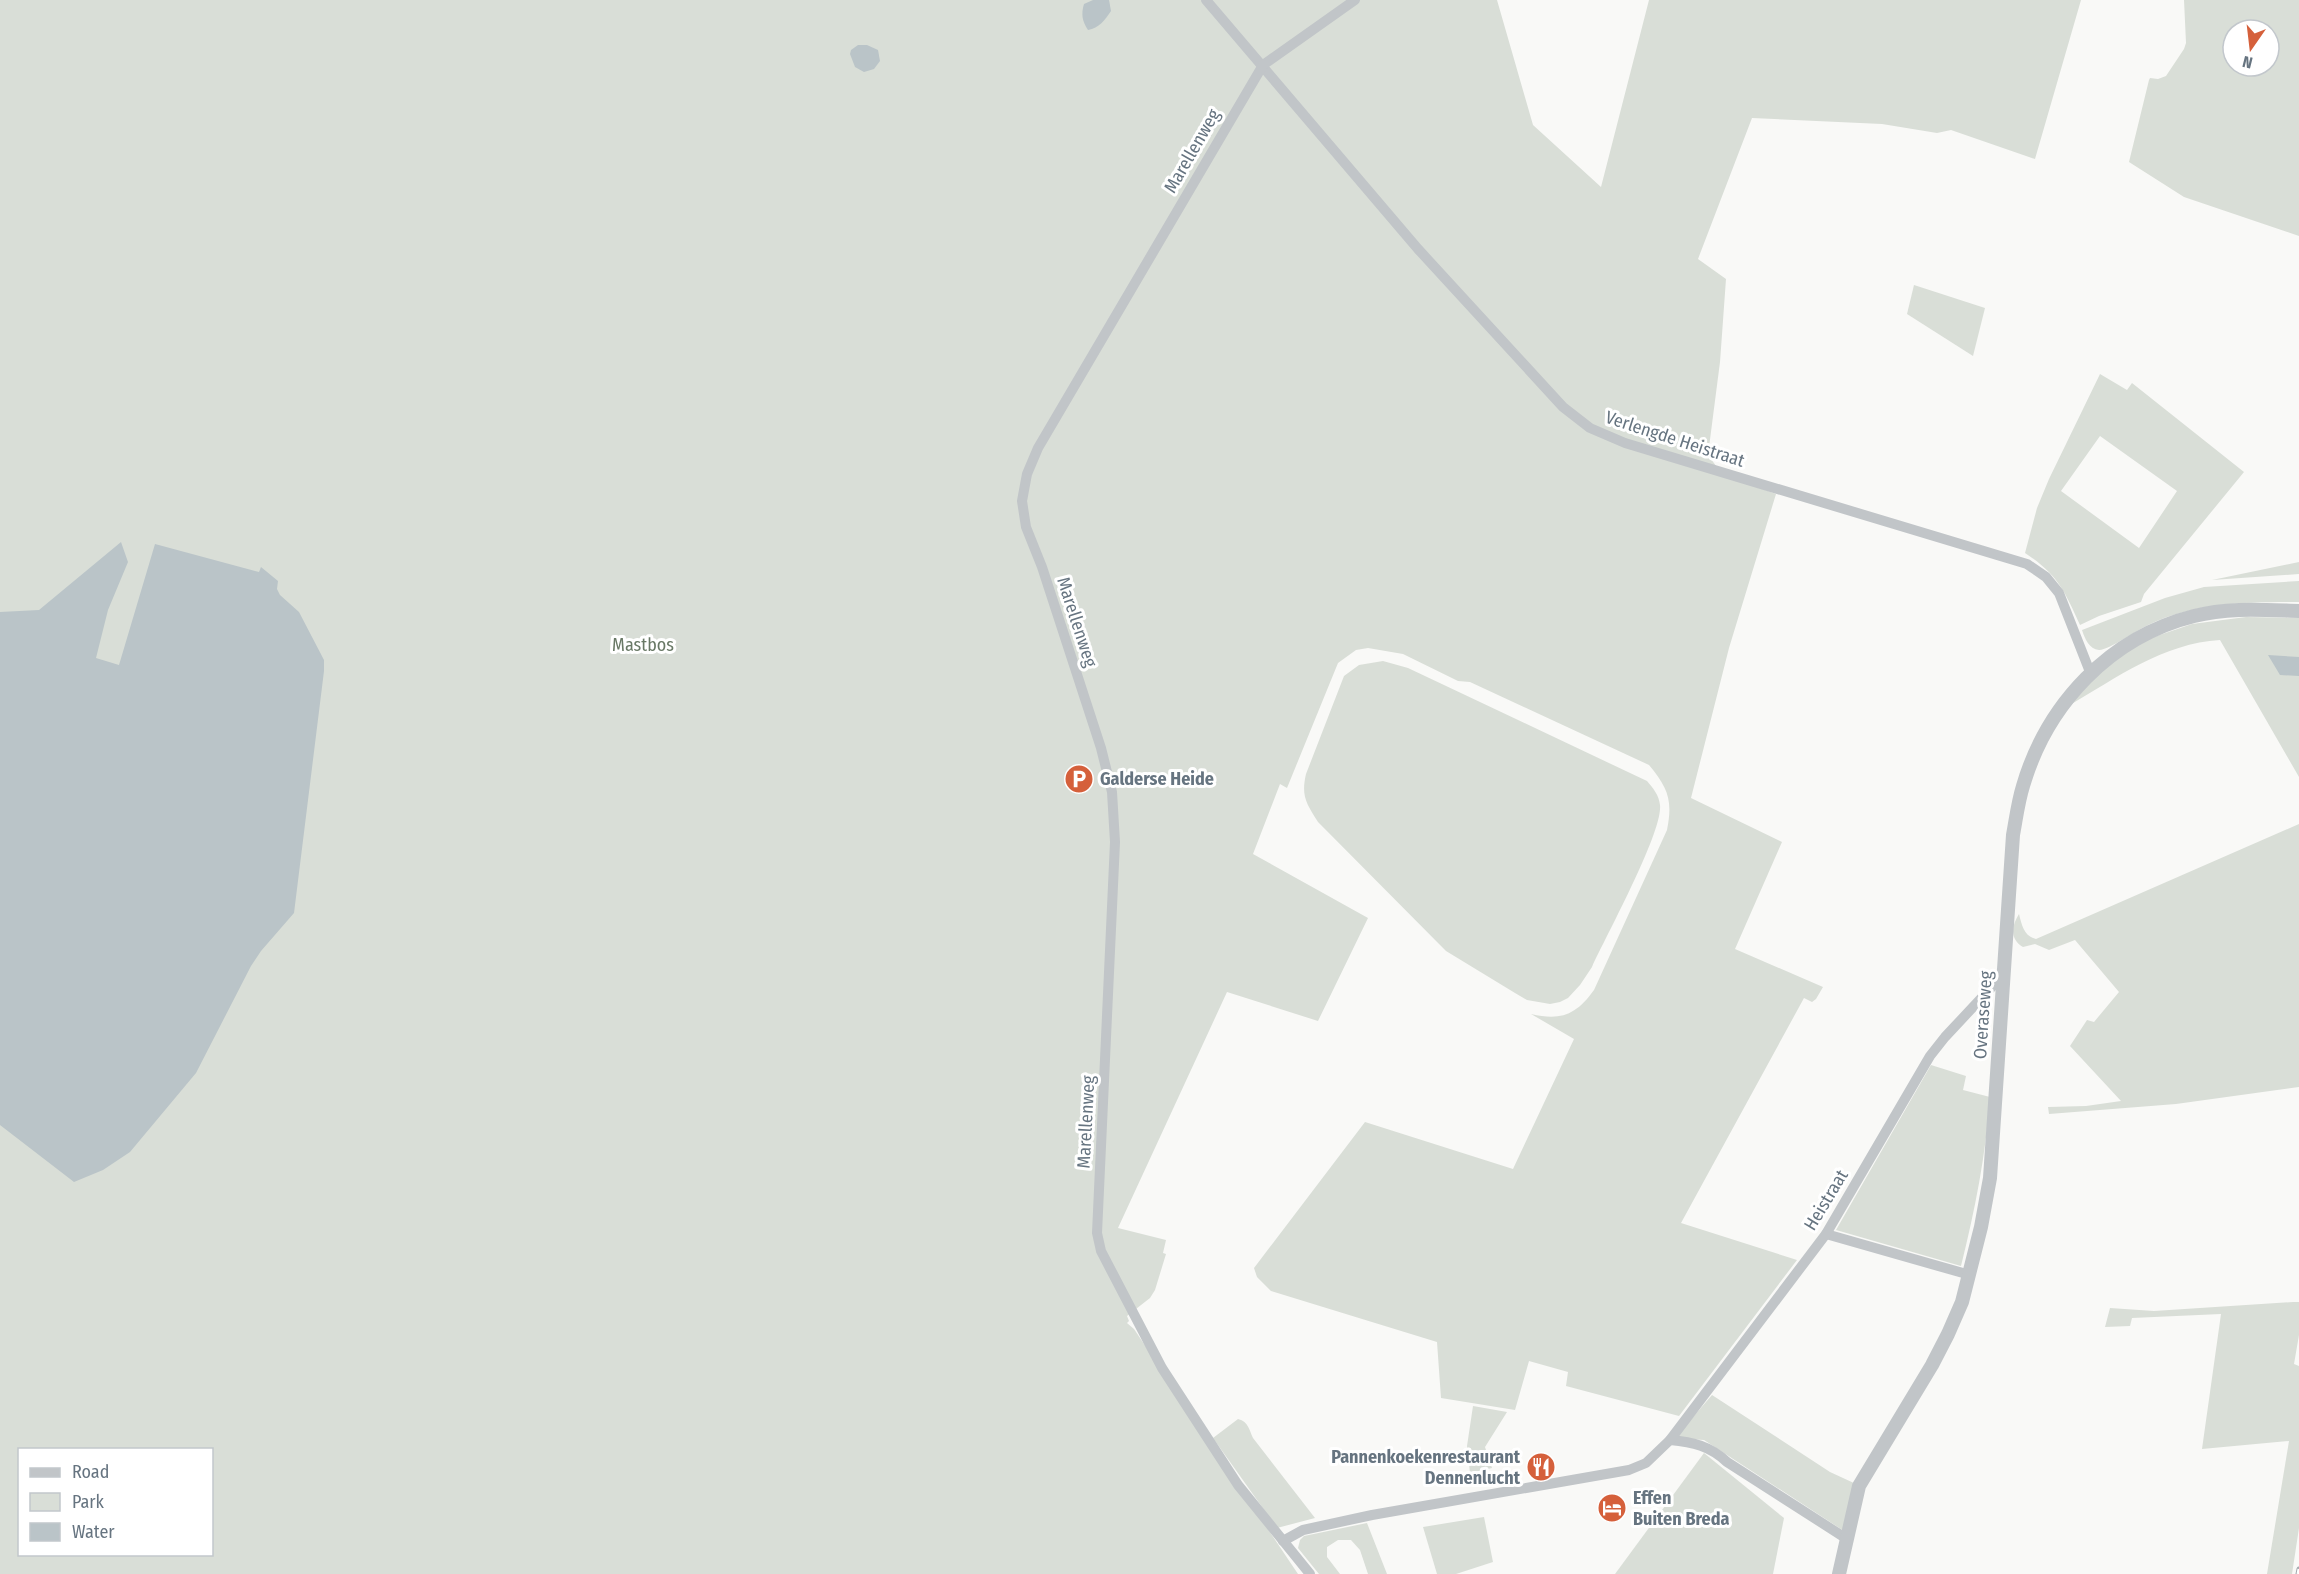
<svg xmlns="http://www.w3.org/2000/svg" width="2299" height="1574" font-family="'Fira Sans Condensed',sans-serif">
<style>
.green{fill:#d9ded7;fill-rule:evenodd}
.water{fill:#bac4c8}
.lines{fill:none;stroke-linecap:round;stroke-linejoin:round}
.minor{stroke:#c1c5c8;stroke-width:10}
.tertiary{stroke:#c1c5c8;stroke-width:14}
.rail-casing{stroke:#a3a9ae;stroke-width:5}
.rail{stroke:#fff;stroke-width:3;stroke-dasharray:9;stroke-linecap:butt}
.labels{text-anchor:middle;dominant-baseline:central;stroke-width:6;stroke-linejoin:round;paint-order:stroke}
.street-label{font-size:18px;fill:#667480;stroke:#fff}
.park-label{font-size:18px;fill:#687865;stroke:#fff}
.poi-label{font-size:18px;font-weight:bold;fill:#667480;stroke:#fff;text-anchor:start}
</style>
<rect width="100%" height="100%" fill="#f9f9f7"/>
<g class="green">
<path d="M0,0H1497L1533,125L1601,187L1649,0H2081L2035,159L1951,130L1937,133L1882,124L1752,118L1698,259L1726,279L1720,362L1708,455L1722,474L1776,494L1729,648L1691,798L1782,842L1735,949L1823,987L1816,999L1812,1002L1804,998L1681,1223L1797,1260L1679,1416L1566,1386L1568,1372L1529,1361L1515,1410L1441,1398L1437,1342L1271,1291L1257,1277L1254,1268L1365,1122L1513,1169L1574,1039L1531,1014C1561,1021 1576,1015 1594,990L1667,830C1673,800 1668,788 1649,765L1470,682L1458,681L1403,654L1368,648L1356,650L1338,663L1287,788L1280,784L1253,854L1368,918L1318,1021L1227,992L1118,1228L1166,1240L1163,1253L1166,1254L1155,1290L1150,1298L1127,1316L1129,1321L1127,1323L1134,1329L1298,1574H0ZM20,1450H212V1554H20Z"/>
<path d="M2184,0H2299V236L2184,197L2129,162L2149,80L2150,78L2158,79L2166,76L2184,49L2186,43ZM2233,30H2269V66H2233Z"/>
<path d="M1914,285L1985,308L1973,356L1907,314Z"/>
<path d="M2100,374L2127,390L2132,383L2244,472L2144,594L2141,602L2099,616L2080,625C2064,590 2058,575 2025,553L2037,508L2049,479ZM2100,436L2177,491L2139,548L2061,491Z"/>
<path d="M2299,562V574L2212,580Z"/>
<path d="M2299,581V602C2247,602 2196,602 2148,625C2139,629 2107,651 2099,650C2089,649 2085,639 2082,630L2165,598L2204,587Z"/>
<path d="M2246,617L2299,618V777L2220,640C2164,643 2116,678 2070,705L2094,673L2148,639L2192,624Z"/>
<path d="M1383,661L1408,668L1647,781C1653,788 1659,795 1660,805C1663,832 1606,936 1592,967L1580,985L1568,998L1560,1002L1550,1004L1527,1000L1515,993L1446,951L1318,822C1306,803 1301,796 1306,774L1344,676L1359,665Z"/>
<path d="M2299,824V1087L2176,1104L2049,1114L2048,1107L2086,1106L2121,1101L2070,1046L2087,1020L2094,1022L2119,992L2075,940L2049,950L2035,944L2023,947C2010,939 2011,927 2019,914C2022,926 2024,936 2036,939Z"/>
<path d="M1931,1065L1966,1076L1963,1090L1990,1097C1986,1154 1975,1210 1961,1266L1836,1230Z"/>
<path d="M2293,1302H2299V1335L2294,1364L2299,1366V1528L2292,1574H2267L2289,1441L2202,1449L2221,1314L2132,1318L2130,1326L2105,1327L2110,1308L2154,1311Z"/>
<path d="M1712,1395L1830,1472L1856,1484L1844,1531L1704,1440L1675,1438Z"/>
<path d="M1473,1406L1507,1412L1485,1447L1492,1468L1470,1473L1467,1446Z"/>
<path d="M1238,1419C1249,1422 1249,1430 1253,1438L1315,1518L1277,1528L1213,1438Z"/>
<path d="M1704,1453L1784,1518L1773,1574H1615Z"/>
<path d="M1484,1517L1493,1562L1456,1574H1437L1423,1527Z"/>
<path d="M1367,1523L1387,1574H1368L1360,1550L1351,1540H1338L1327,1547V1557L1340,1574H1319L1298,1548L1300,1540L1304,1536Z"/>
</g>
<g class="water">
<path d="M1093,0H1109L1111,11C1105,20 1099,28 1088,30C1082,21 1081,14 1084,4Z"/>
<path d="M858,45H867L878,50L880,61L874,69L864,72L855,67L850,54L851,50Z"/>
<path d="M121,542L128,562L108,610L96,658L119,665L155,544L259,572L261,567L278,581L277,589L280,595L299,612L324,660V671L294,913L261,951L251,966L196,1073L130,1152L103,1170L74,1182L0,1125V612L39,610Z"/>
<path d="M2268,655L2299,657V676L2280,675Z"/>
</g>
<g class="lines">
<g class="minor">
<path d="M1206,0L1418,249L1563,407L1590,428L1625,443L2027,564L2046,577L2059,593L2090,672"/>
<path d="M1826,1234L1970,1275"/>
<path d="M1670,1440C1693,1442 1710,1446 1727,1462L1847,1539"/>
<path d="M1283,1541L1303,1530L1372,1515L1629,1470L1646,1463L1670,1440L1826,1234L1930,1056L1945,1037L2003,975"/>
<path d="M1310,1574L1238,1485L1162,1368L1101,1251L1097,1233L1115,842L1112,792L1101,748L1042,567L1026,527L1022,501L1027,474L1038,448L1263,65L1355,0"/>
</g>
<path class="tertiary" d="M1839,1574L1859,1486L1932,1365L1948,1334L1962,1302L1981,1227L1990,1178L2013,835C2016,819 2018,802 2023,786C2047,704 2110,637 2194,616C2228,607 2265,610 2299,611"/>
<g class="rail-casing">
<path id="rail" d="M2298,1574L2299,1569"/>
</g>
<use href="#rail" class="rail"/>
</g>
<defs>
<g id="parking-disc" transform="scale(1.5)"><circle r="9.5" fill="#d5603b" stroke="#fff"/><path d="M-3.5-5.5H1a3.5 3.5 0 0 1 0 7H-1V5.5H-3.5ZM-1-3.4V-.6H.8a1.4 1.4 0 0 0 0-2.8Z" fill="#fff"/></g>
<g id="restaurant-disc" transform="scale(1.5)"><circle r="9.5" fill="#d5603b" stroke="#fff"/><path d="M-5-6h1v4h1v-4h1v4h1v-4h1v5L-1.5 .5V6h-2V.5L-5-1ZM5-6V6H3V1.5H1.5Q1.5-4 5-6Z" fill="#fff"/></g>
<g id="hotel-disc" transform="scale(1.5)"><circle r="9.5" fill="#d5603b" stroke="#fff"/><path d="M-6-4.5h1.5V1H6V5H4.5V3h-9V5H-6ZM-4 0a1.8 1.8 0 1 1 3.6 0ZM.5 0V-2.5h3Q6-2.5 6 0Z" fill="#fff"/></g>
</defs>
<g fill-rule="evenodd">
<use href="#parking-disc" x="1079" y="779"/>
<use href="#restaurant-disc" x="1541" y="1467"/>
<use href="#hotel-disc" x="1612" y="1508"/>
</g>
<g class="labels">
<g class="street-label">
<text transform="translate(1192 151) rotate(-60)">Marellenweg</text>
<text transform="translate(1675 439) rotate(18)">Verlengde Heistraat</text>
<text transform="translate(1077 622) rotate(72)">Marellenweg</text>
<text transform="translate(1983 1015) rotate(-86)">Overaseweg</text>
<text transform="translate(1086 1122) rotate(-87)">Marellenweg</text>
<text transform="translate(1826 1200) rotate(-59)">Heistraat</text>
</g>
<g class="park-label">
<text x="643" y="645">Mastbos</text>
</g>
<g class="poi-label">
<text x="1100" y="779">Galderse Heide</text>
<text x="1520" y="1457" text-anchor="end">Pannenkoekenrestaurant<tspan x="1520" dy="21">Dennenlucht</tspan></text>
<text x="1633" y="1498">Effen<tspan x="1633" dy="21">Buiten Breda</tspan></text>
</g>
</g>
<rect x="18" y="1448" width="195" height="108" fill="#ffffff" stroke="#c2c7cc" stroke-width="1.5"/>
<rect x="30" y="1468" width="30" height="9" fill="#c1c5c8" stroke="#c2c7cc" stroke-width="1.5"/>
<text x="72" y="1478" font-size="18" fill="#667480">Road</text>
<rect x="30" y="1493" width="30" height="18" fill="#d9ded7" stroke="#c2c7cc" stroke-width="1.5"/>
<text x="72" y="1508" font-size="18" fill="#667480">Park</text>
<rect x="30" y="1523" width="30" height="18" fill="#bac4c8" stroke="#c2c7cc" stroke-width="1.5"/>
<text x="72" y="1538" font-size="18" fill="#667480">Water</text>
<g transform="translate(2251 48) rotate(194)"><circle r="28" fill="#ffffff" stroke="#c2c7cc" stroke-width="1.5"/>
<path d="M0-4.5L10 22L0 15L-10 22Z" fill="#d5603b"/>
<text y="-9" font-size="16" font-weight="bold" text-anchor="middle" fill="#667480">N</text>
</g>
</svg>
